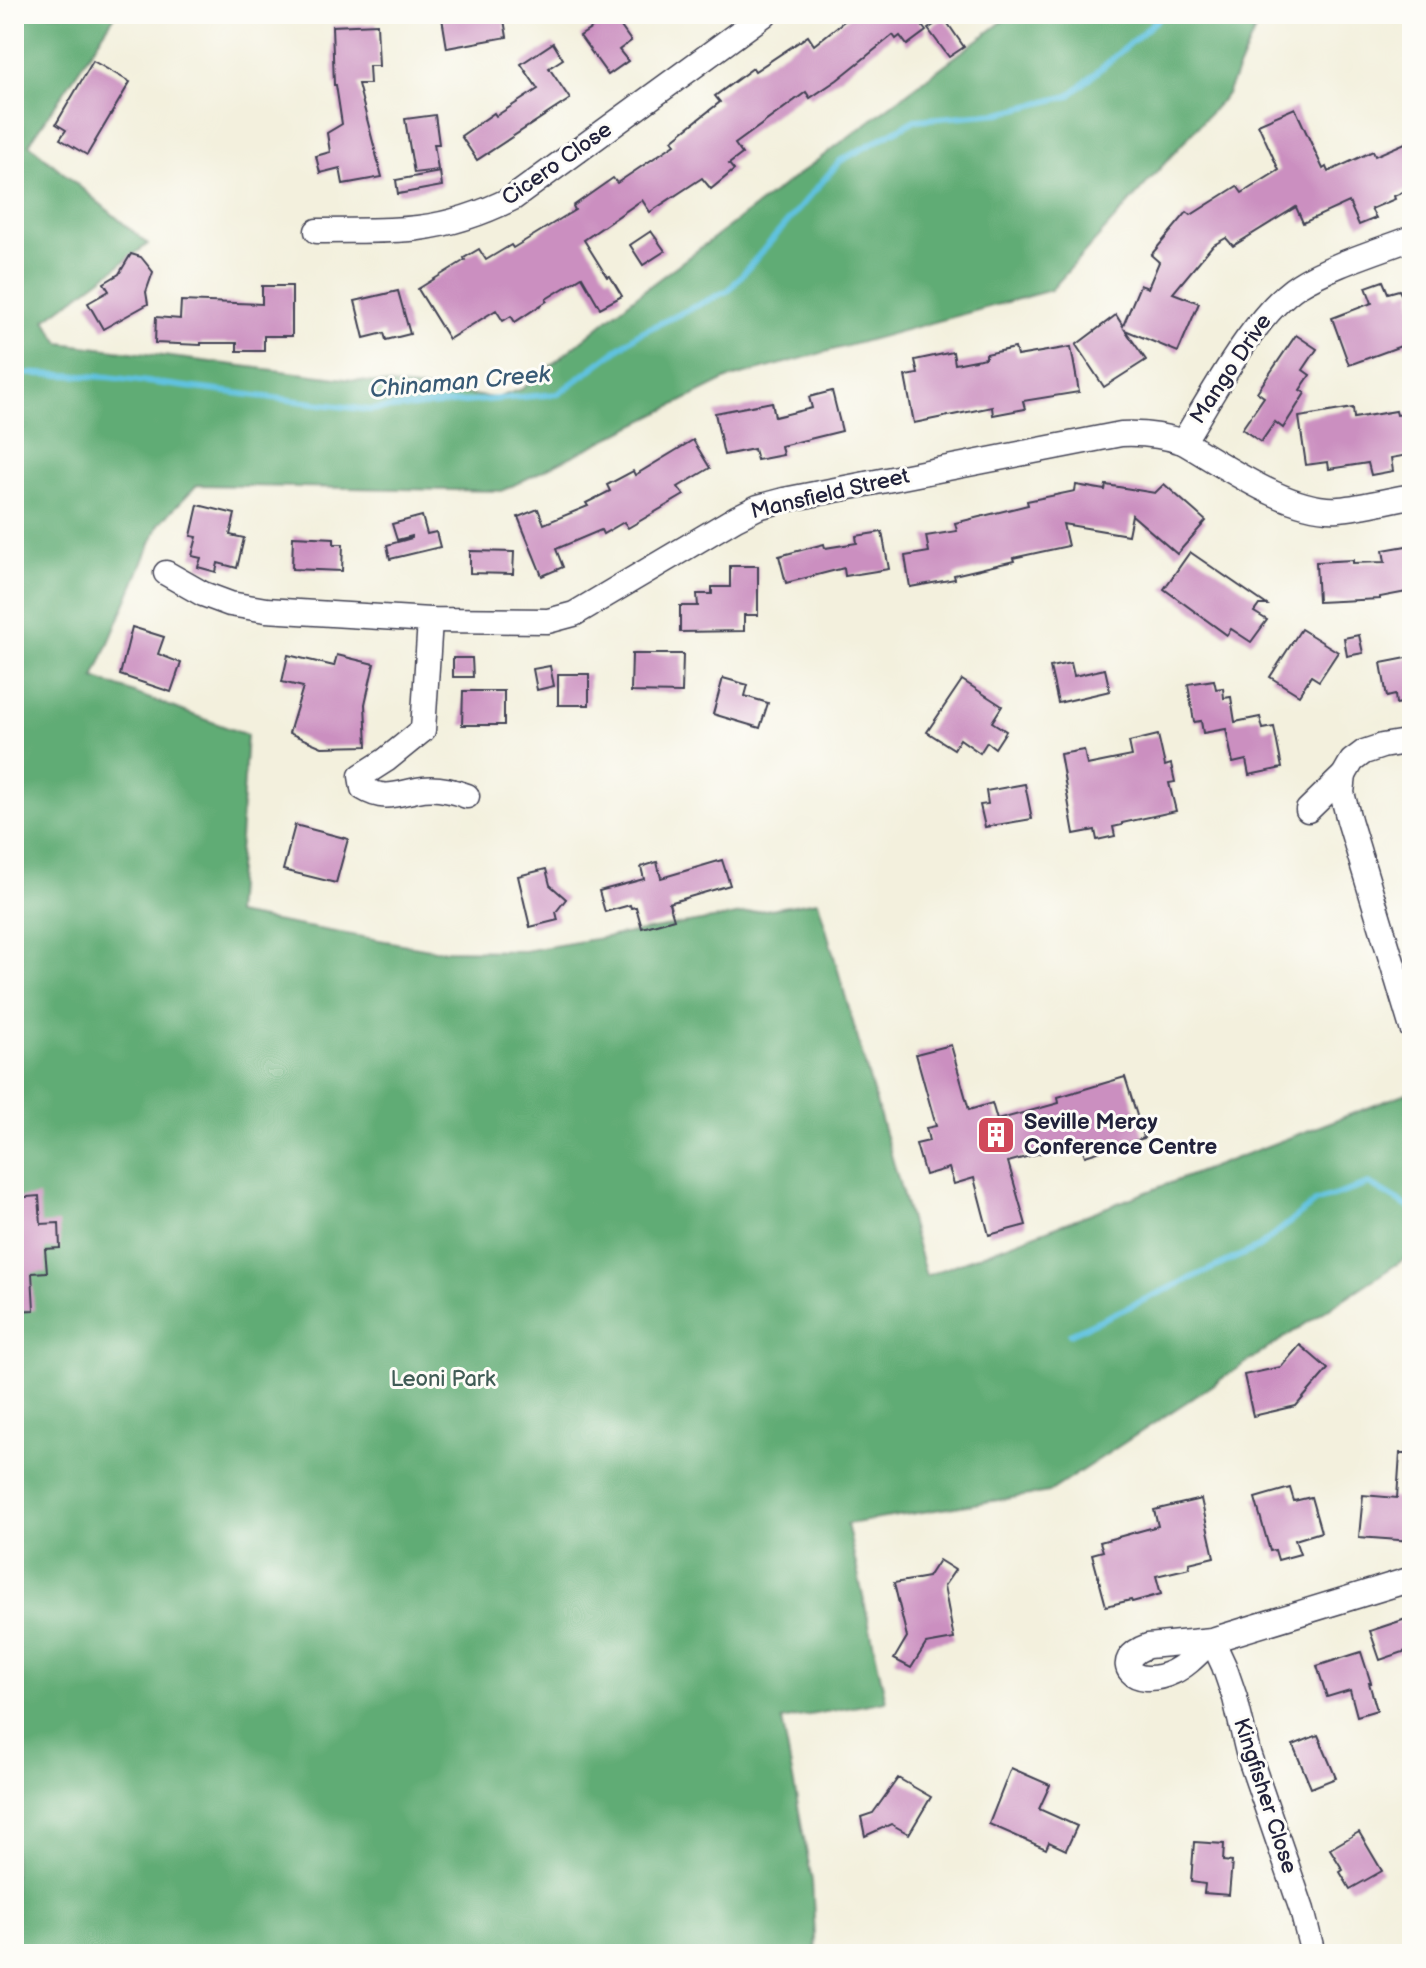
<svg xmlns="http://www.w3.org/2000/svg" width="1426" height="1968" font-family="'Balsamiq Sans',sans-serif">
<style>
.forest{fill:#61ac75;stroke:#426758;stroke-width:2}
.lines{fill:none;stroke-linecap:round;stroke-linejoin:round}
.stream{stroke:#61c2e0;stroke-width:6}
.building{fill:#cb8fc0}
.minor-casing{stroke:#414153;stroke-width:27}
.minor{stroke:#fff;stroke-width:24}
.labels{text-anchor:middle;dominant-baseline:central;stroke-width:6;stroke-linejoin:round;paint-order:stroke}
.street-label{font-size:22px;fill:#22223b;stroke:#fdfcf7}
.poi-label{font-size:22px;font-weight:bold;fill:#22223b;stroke:#fdfcf7;text-anchor:start}
.park-label{font-size:22px;fill:#405c56;stroke:#fdfcf7}
.water-label{font-size:24px;font-style:italic;fill:#385a75;stroke:#fdfcf7}
</style>
<rect width="100%" height="100%" fill="#fdfcf7"/>
<filter id="ink" filterUnits="userSpaceOnUse"><feTurbulence type="fractalNoise" baseFrequency=".0125" numOctaves="2"/><feDisplacementMap in="SourceGraphic" scale="16" xChannelSelector="R" yChannelSelector="G"/><feConvolveMatrix kernelMatrix="1 2 1 2 8 2 1 2 1" color-interpolation-filters="sRGB"/></filter>
<filter id="wash" filterUnits="userSpaceOnUse"><feTurbulence type="fractalNoise" baseFrequency=".006" numOctaves="4" result="noise"/><feDisplacementMap in="SourceGraphic" scale="32" xChannelSelector="R" yChannelSelector="G"/><feGaussianBlur stdDeviation="1.8" result="paint"/><feColorMatrix in="noise" values="0 0 0 0 0 0 0 0 0 0 0 0 0 0 0 0 0 1.4 0 .05"/><feComposite in="paint" operator="in"/></filter>
<g filter="url(#wash)">
<rect width="100%" height="100%" fill="#f3f0dd"/>
<path class="forest" d="M14,14H116L29,144L148,244L45,320L60,343L496,398L522,389L635,297L1011,15L1259,14L1260,19L1227,94L1051,290L727,379L502,491L197,485L159,524L94,678L247,735L235,914L435,950L524,951L818,901L926,1276L1412,1091V1254L1049,1492L847,1524L886,1701L782,1720L812,1881L816,1954H14Z"/>
<g class="lines">
<g class="stream">
<path d="M14,373L108,377L369,410L558,394L638,334L729,290L840,161L915,120L1000,113L1069,96L1164,14"/>
<path d="M1070,1334L1259,1247L1315,1202L1369,1184L1412,1209"/>
</g>
</g>
<g id="blocks">
<g class="building">
<path d="M464,14H503L507,37L447,48L442,18Z"/>
<path d="M603,14H634L619,24L631,41L619,50L628,61L608,75L580,36L595,26L592,22Z"/>
<path d="M853,14H913L926,31L907,45L900,36L896,39L893,35L837,80L810,98L806,92L735,144L742,154L729,164L734,170L711,189L702,178L650,212L642,200L584,240L607,277L610,276L622,296L600,308L582,277L546,299L547,301L515,322L511,316L503,321L496,310L449,339L418,289L465,260L464,258L479,249L486,260L511,245L513,248L575,210L573,206L613,178L617,183L675,144L672,140L720,102L715,96L753,68L755,71L808,36L814,45Z"/>
<path d="M944,18L964,47L949,57L928,29Z"/>
<path d="M377,24L379,66H369L370,84H358L382,177L343,184L340,168L320,173L316,156L330,152L327,133L342,124L336,85H334L332,26Z"/>
<path d="M553,43L563,59L549,68L570,99L477,160L461,136L494,113L496,116L538,89L521,64Z"/>
<path d="M93,61L130,82L87,155L60,139L66,130L56,124Z"/>
<path d="M1295,108L1323,169L1326,167L1328,172L1373,151L1375,156L1412,140V188L1394,196L1395,199L1371,209L1376,218L1359,225L1349,202L1303,223L1296,207L1233,246L1226,238L1212,246L1173,293L1199,303L1178,352L1125,330L1146,360L1104,387L1076,345L1116,315L1123,326L1140,285L1148,288L1159,262L1151,255L1187,212L1191,215L1237,186L1242,193L1279,170L1258,124Z"/>
<path d="M435,115L439,144H434L438,170L414,173L405,119Z"/>
<path d="M440,172L442,186L398,194L396,180Z"/>
<path d="M651,231L665,251L643,265L630,245Z"/>
<path d="M131,254L141,257L153,272L146,292L148,304L103,329L88,303L109,291L104,283L119,274Z"/>
<path d="M1383,281L1388,293L1399,290L1401,294L1412,290V342L1349,365L1332,318L1372,303L1366,287Z"/>
<path d="M262,286H292V336H264V351H237V343H201V345L155,343L156,317L180,319L181,301L262,304Z"/>
<path d="M398,291L410,334L386,340L384,333L364,338L355,301Z"/>
<path d="M1296,335L1317,349L1303,370L1310,375L1300,390L1305,393L1283,428L1275,422L1261,442L1242,429L1264,397L1257,392Z"/>
<path d="M1071,347L1079,392L1023,401L1025,409L993,415L992,407L914,423L905,376L918,374L915,360L953,352L955,364L986,358V354L1015,348L1017,356Z"/>
<path d="M832,391L842,431L781,446L783,455L757,460L754,449L724,455L715,413L772,402L775,417L812,408L809,397Z"/>
<path d="M1353,408L1354,418L1396,411L1397,415L1412,413V450L1408,451V455L1391,458L1393,471L1371,475L1368,463L1329,469L1328,462L1306,465L1299,417Z"/>
<path d="M693,440L710,468L678,487L684,495L628,528L624,522L603,534L601,530L556,549L563,567L542,576L518,517L538,509L544,524L588,506L586,503L610,491L607,485L633,471L635,475Z"/>
<path d="M1164,484L1206,521L1177,554L1132,515L1128,535L1063,524L1068,546L1013,558L1014,561L954,575L955,579L910,587L905,556L929,552L926,536L957,531L955,523L1028,505L1027,501L1075,491L1076,485L1105,490L1106,485L1155,493Z"/>
<path d="M198,505L235,514L230,535L244,538L237,568L218,563L216,572L198,567L201,558L192,556L197,537L191,536Z"/>
<path d="M422,516L427,534L436,532L440,547L390,559L387,545L412,538V536L397,540L392,524Z"/>
<path d="M882,532L889,569L845,576L844,568L786,583L779,556L824,544L825,548L857,543L856,536Z"/>
<path d="M293,536L334,538V544H343L342,571L292,569Z"/>
<path d="M1412,545V591L1380,597V599L1318,602L1316,562L1353,560V563L1385,562L1383,550Z"/>
<path d="M470,551L514,552L513,574L470,573Z"/>
<path d="M1190,552L1267,605H1259L1254,612L1267,620L1251,642L1231,629L1227,635L1164,589Z"/>
<path d="M730,566H758V615H744V631L680,632V606H698L697,594H712V587H730Z"/>
<path d="M132,627L164,637L158,654L181,663L171,692L120,675Z"/>
<path d="M1301,629L1338,652L1319,681L1311,676L1299,695L1270,677Z"/>
<path d="M1359,635L1363,653L1347,656L1344,638Z"/>
<path d="M632,654H683L682,693L631,692Z"/>
<path d="M288,655L334,666L337,655L374,664L365,704L367,746L322,747L289,733L303,687L282,682Z"/>
<path d="M1412,657V701L1396,704L1395,695L1387,697L1381,663Z"/>
<path d="M453,658H472L473,677H453Z"/>
<path d="M1071,663L1074,676L1105,669L1110,691L1058,703L1050,667Z"/>
<path d="M550,666L554,686L537,690L533,669Z"/>
<rect x="558" y="674" width="31" height="31"/>
<path d="M723,678L748,685L745,696L768,703L760,728L713,714Z"/>
<path d="M962,680L1002,706L992,722L1006,731L995,748L987,742L980,753L960,739L954,749L927,732Z"/>
<path d="M1214,680L1216,689L1223,688L1224,698L1231,697L1235,722L1260,717L1263,729L1274,727L1282,768L1249,775L1246,760L1233,763L1226,729L1203,733L1201,721L1194,722L1188,684Z"/>
<path d="M463,691H504V725H462Z"/>
<path d="M1158,735L1165,766L1171,764L1175,782L1169,783L1176,811L1122,823V825L1113,827L1115,836L1097,840L1095,830L1074,834L1060,754L1084,750L1087,765L1132,756L1129,742Z"/>
<path d="M1025,784L1032,819L985,827L980,805L988,804L986,791Z"/>
<path d="M295,825L348,839L336,883L283,870Z"/>
<path d="M722,860L730,885L669,903L674,919L642,928L636,907L631,908L630,905L605,912L599,891L644,879L641,867L657,862L661,878Z"/>
<path d="M546,869L550,885L566,899L556,912L558,920L530,927L518,876Z"/>
<path d="M951,1045L969,1110L992,1103L997,1120L1059,1103L1058,1097L1125,1077L1144,1138L1085,1156L1080,1142L1008,1162L1026,1225L989,1235L974,1178L954,1184L949,1168L925,1175L916,1144L929,1141L926,1128L936,1126L916,1054Z"/>
<path d="M39,1196L41,1224L59,1223L60,1248L45,1249L47,1272L32,1273L34,1310L14,1311V1198Z"/>
<path d="M1300,1345L1328,1369L1296,1406L1253,1416L1244,1375L1281,1367Z"/>
<path d="M1400,1453H1412V1541L1359,1537L1363,1495L1397,1498Z"/>
<path d="M1290,1488L1294,1501L1311,1497L1321,1532L1295,1540L1300,1554L1278,1560L1275,1550L1270,1551L1255,1498Z"/>
<path d="M1201,1499L1214,1557L1189,1563L1190,1568L1156,1576L1161,1594L1132,1602L1131,1600L1106,1606L1092,1554L1103,1551L1100,1542L1158,1526L1154,1510Z"/>
<path d="M939,1560L955,1570L944,1586L954,1639L926,1644L911,1668L894,1659L907,1637L894,1583L928,1577Z"/>
<path d="M1412,1617V1649L1380,1660L1370,1631Z"/>
<path d="M1361,1652L1371,1683H1369L1377,1710L1357,1716L1350,1690L1327,1697L1317,1666Z"/>
<path d="M1318,1735L1336,1778L1311,1788L1293,1745Z"/>
<path d="M1011,1768L1050,1785L1039,1809L1077,1826L1066,1850L1049,1842L1046,1849L989,1824Z"/>
<path d="M898,1778L931,1797L909,1834L891,1824L865,1836L861,1817L873,1813Z"/>
<path d="M1359,1832L1382,1871L1350,1889L1340,1872L1343,1870L1330,1849Z"/>
<path d="M1194,1842L1224,1844L1223,1861L1232,1862L1229,1895L1204,1893L1205,1884L1191,1882Z"/>
</g>
</g>
</g>
<g filter="url(#ink)">
<use href="#blocks" fill-opacity="0" stroke="#414153" stroke-width="2"/>
<g class="lines">
<g class="minor-casing">
<g id="minor">
<path d="M317,231C350,230 385,232 418,228C452,224 483,213 513,198L765,14"/>
<path d="M1183,442C1212,396 1254,314 1299,285C1329,266 1378,251 1412,238"/>
<path d="M166,573L203,594L230,604L266,610L430,620L548,621L574,614L736,518L758,507L784,500L1121,434C1143,433 1162,435 1183,442C1225,466 1290,513 1339,509C1363,507 1388,500 1412,496"/>
<path d="M430,620L423,730L386,760L361,776L363,788C384,801 396,794 417,790C434,786 451,790 467,796"/>
<path d="M1344,775L1342,793L1349,820L1412,1028"/>
<path d="M1308,810L1344,775L1352,761L1364,752L1382,746L1412,741"/>
<path d="M1212,1640C1200,1651 1188,1665 1173,1672C1133,1691 1108,1660 1148,1646L1212,1640L1412,1579"/>
<path d="M1212,1640L1224,1666L1235,1698L1248,1753L1302,1910L1313,1954"/>
</g>
</g>
<use href="#minor" class="minor"/>
</g>
</g>
<defs>
<g id="building-square" transform="scale(2)"><rect x="-9" y="-9" width="18" height="18" rx="4" fill="#d1495b" stroke="#fdfcf7"/><path d="M-4-6H4V6H1V3H-1V6H-4ZM-2.5-4.3h1.7v1.8h-1.7ZM.8-4.3h1.7v1.8H.8ZM-2.5-1h1.7V.8h-1.7ZM.8-1h1.7V.8H.8Z" fill="#fff"/></g>
</defs>
<g fill-rule="evenodd">
<use href="#building-square" x="996" y="1135"/>
</g>
<g class="labels">
<g class="street-label">
<text transform="translate(557 164) rotate(-35)">Cicero Close</text>
<text transform="translate(1231 369) rotate(-56)">Mango Drive</text>
<text transform="translate(830 494) rotate(-13)">Mansfield Street</text>
<text transform="translate(1265 1796) rotate(72)">Kingfisher Close</text>
</g>
<g class="poi-label">
<text x="1024" y="1122">Seville Mercy<tspan x="1024" dy="25">Conference Centre</tspan></text>
</g>
<g class="park-label">
<text x="443" y="1379">Leoni Park</text>
</g>
<g class="water-label">
<text transform="translate(460 382) rotate(-5)">Chinaman Creek</text>
</g>
</g>
<rect width="1426" height="1968" fill="none" stroke="#fdfcf7" stroke-width="48"/>
</svg>
